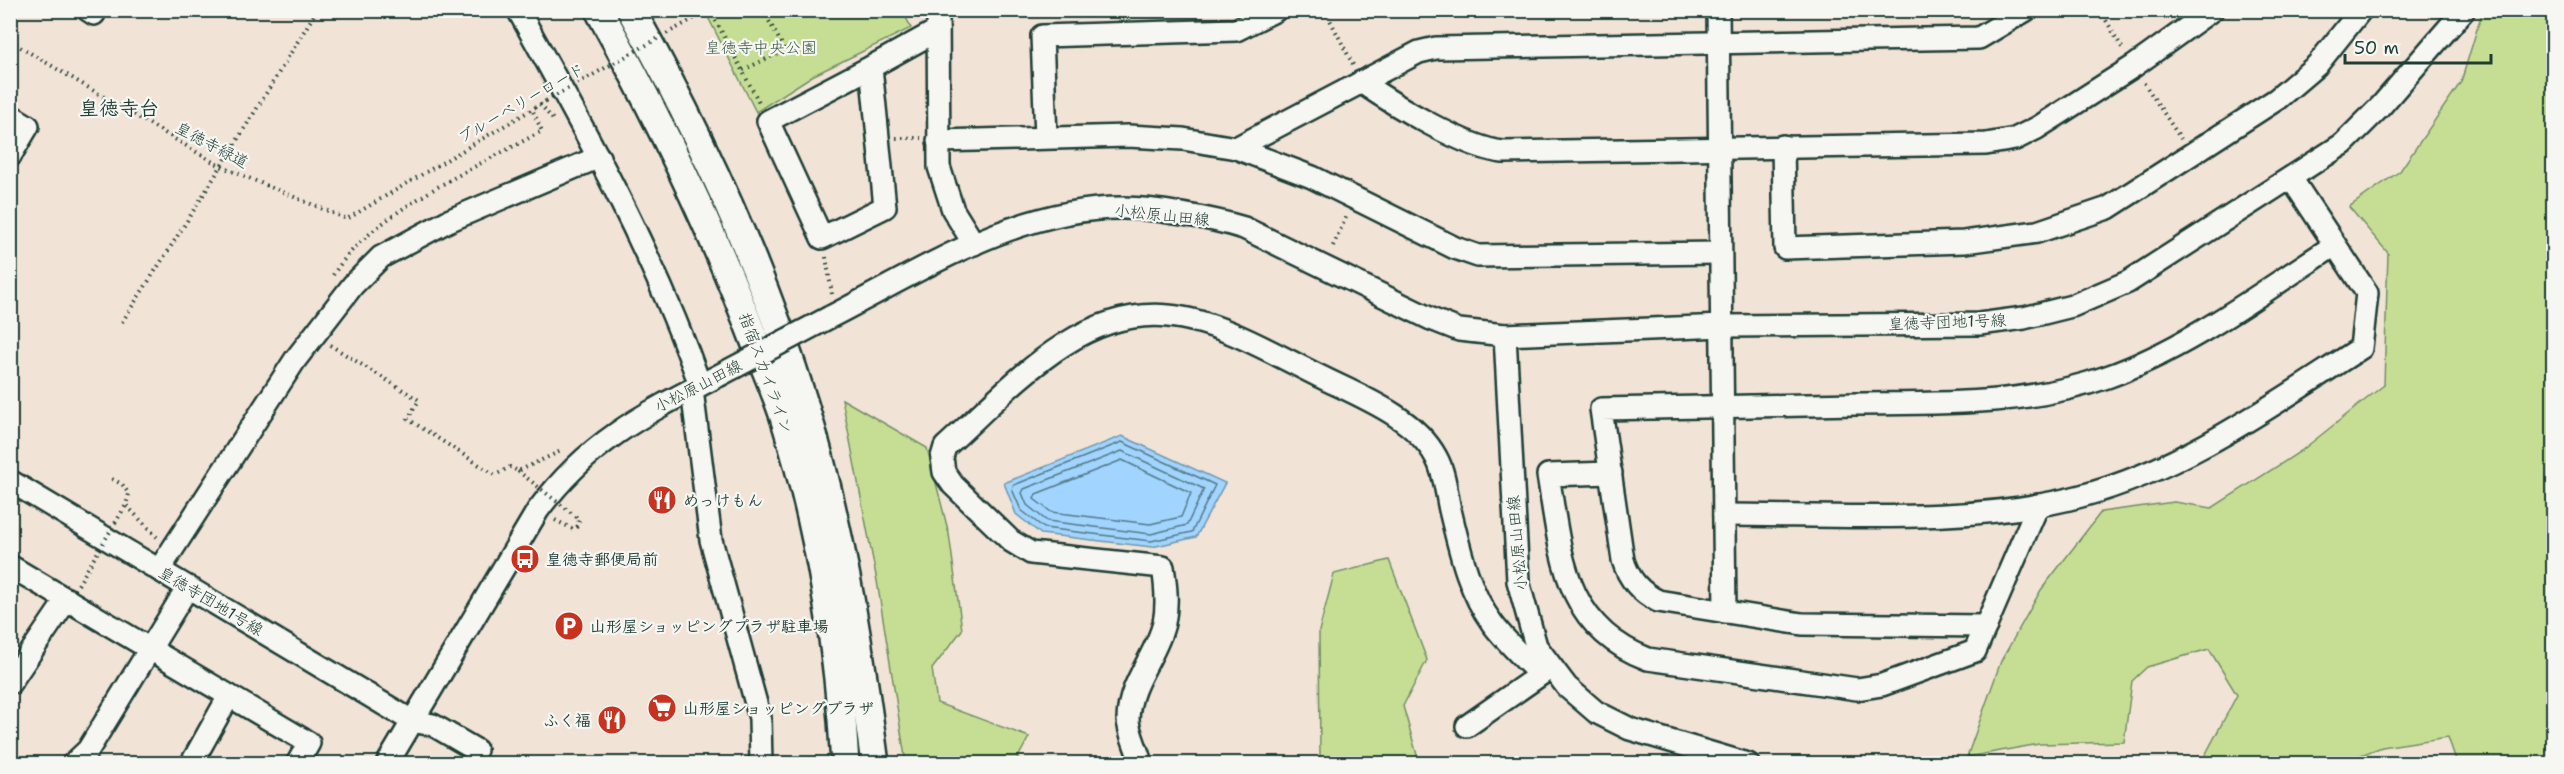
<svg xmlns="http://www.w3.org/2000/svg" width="2564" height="774" font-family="'Shantell Sans','Klee One',sans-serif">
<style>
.green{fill:#c6de94;stroke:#728e64;stroke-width:1.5}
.water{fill:#a1d4ff;stroke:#6d98ae;stroke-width:1.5}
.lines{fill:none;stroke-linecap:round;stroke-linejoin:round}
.shore{stroke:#537985;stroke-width:1.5}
.minor-casing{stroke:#1f3d34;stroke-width:26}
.major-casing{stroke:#1f3d34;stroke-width:32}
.path{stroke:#1f3d34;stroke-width:4;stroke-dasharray:1.5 4.5;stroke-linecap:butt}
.minor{stroke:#f6f6f2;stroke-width:21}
.major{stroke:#f6f6f2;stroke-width:27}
.minor-bridge-casing{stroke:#1f3d34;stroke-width:26;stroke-linecap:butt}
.path-bridge{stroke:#1f3d34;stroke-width:4;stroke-dasharray:1.5 4.5;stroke-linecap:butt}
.minor-bridge{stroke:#f6f6f2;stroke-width:21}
.labels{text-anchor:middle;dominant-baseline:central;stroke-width:4.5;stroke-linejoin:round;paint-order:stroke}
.park-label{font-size:16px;fill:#405d47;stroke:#f6f6f2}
.street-label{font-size:16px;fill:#1f3d34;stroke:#f6f6f2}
.poi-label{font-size:16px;font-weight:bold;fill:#1f3d34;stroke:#f6f6f2;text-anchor:start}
.quarter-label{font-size:20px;font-weight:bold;fill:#1f3d34;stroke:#f6f6f2}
</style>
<rect width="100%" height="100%" fill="#f2e3d7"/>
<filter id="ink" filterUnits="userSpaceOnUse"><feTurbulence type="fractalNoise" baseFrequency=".0167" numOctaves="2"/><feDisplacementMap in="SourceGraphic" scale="12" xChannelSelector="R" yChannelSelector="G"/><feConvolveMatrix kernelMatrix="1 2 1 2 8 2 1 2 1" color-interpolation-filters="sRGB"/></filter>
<g filter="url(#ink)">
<g class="green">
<path d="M705,11H903L911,28L812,76L756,112Z"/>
<path d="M2489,11H2553V763H2457L2448,737L2382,747L2340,763H2201L2237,695L2209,649L2147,667L2132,681L2124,742L2039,744L1967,757L2001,661L2041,590L2101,512L2174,502L2212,508L2301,451L2384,385L2388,253L2349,207L2400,171L2461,82L2481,16Z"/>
<path d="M842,399L927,448L949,534L962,630L932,669L937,703L1029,737L1015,763H906L877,581Z"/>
<path d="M1389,560L1427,660L1403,706L1417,755L1425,763H1324L1320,756L1319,631L1334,574Z"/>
</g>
<path class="water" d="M1122,436L1225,483L1196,537L1152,547L1041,534L1016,514L1004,483Z"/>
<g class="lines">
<g class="shore">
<path d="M1122,442L1215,485L1192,532L1151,541L1044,528L1021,510L1012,489L1014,485Z"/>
<path d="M1122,451L1204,489L1187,525L1151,534L1047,521L1027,505L1022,493L1024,489Z"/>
<path d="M1122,460L1191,493L1181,517L1150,524L1051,512L1034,499L1036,494Z"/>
</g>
<g class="minor-casing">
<g id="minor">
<path d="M88,10L94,14L96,10"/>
<path d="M518,10C586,132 654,254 700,385"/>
<path d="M938,10L939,167L953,210L974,244"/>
<path d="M1718,10L1725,612"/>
<path d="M871,67L768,121L822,238L885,207L871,67L938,30"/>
<path d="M1361,82C1394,105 1465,148 1503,152L1986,144L2015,139L2037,128L2134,66L2212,10"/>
<path d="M10,115L28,126L10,156"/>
<path d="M1046,137L1042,36L1236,30L1276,10"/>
<path d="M938,141L1128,136L1183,139L1236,148L1312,177L1455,248L1478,256L1720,253"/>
<path d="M1783,146L1785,248L1964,242L2037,232L2108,208L2277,99L2317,65L2361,10"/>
<path d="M1236,148L1419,52L1436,48L1979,38L2026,10"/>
<path d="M830,317C920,271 1018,207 1123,208C1155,208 1212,218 1244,228L1431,319L1459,330L1505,335L1723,326L1979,324L2024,318L2072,306L2128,282L2343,144L2380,107L2464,10"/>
<path d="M1505,335L1518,581L1536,646L1567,687L1596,712L1630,729L1748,764"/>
<path d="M692,390L711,540L760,718L761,764"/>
<path d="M1611,473L1548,475C1561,553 1563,627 1648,659L1857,689L1882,685L1975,651L2038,505"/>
<path d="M10,481L412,721L433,725L476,750"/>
<path d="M1724,515C1836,515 1973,525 2081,496C2184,469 2272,405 2361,348L2367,293L2291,178"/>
<path d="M10,566L309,743L297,764"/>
<path d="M159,570L295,360L353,285L381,257L448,221L599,157"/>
<path d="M1986,626L1802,624L1658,601C1640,592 1629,580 1623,560L1601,409C1686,407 1771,406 1856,404C1940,403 2026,406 2107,377C2189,348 2262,292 2335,245"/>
<path d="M10,683L67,599"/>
<path d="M1467,726L1550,668"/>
<path d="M73,764L88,750L188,587"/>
<path d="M191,764L229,696"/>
<path d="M387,764L538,510C589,441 644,414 718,376"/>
<path d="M1141,764C1138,750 1128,732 1128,719C1129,682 1156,657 1164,623C1168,604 1166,586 1163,567L1031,553L1011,541L953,485L944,472L942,457L945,447C1007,392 1076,307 1168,316C1218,320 1274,354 1319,376C1359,396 1414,416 1436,457C1446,475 1446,495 1451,514C1460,551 1469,592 1492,623C1505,641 1523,657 1538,673"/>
</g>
</g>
<g class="major-casing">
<g id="major">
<path d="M599,10C658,117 711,225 754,339C764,366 776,392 785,420C819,528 839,650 845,764"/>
<path d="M631,10C701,136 762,267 804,404C840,521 859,642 875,764"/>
</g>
</g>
<g class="path">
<path d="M710,10L760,104"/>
<path d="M1325,10L1353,65"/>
<path d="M2100,10L2124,51"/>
<path d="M10,41L220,166L347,219L546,101"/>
<path d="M743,70L785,50L763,10"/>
<path d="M2144,83L2181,139"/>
<path d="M540,104L555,122"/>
<path d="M896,138H921"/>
<path d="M1333,246L1347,215"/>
<path d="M826,257L832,294"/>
<path d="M333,275C372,212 477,167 542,131L532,109"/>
<path d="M122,322C189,220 253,115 317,10"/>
<path d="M330,345L419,400L408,419L495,475L510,467L518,471L563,450"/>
<path d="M112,479L122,484L129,494L126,505L157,537"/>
<path d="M555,520L573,529L578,526L579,519L574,515"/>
</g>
<use href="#minor" class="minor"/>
<use href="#major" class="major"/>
<g class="minor-bridge-casing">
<path id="minor-bridge" d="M718,376L830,317"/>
</g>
<g class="path-bridge">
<path d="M546,101L709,10"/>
<path d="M518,471L574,515"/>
<path d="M75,590L126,505"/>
</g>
<use href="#minor-bridge" class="minor-bridge"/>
</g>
</g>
<defs>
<g id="restaurant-disc" transform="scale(1.5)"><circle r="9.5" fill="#c8321e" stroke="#f6f6f2"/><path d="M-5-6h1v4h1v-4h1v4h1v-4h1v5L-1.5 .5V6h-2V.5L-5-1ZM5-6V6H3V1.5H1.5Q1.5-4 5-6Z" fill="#fff"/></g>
<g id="bus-disc" transform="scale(1.5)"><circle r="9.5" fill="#c8321e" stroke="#f6f6f2"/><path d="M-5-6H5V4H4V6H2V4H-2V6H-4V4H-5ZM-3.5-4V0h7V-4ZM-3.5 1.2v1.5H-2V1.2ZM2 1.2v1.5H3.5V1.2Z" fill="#fff"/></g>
<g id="parking-disc" transform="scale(1.5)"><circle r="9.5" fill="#c8321e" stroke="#f6f6f2"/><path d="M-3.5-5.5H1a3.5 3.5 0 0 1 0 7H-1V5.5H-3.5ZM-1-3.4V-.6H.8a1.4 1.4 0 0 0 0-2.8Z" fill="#fff"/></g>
<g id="supermarket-disc" transform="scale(1.5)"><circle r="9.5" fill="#c8321e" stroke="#f6f6f2"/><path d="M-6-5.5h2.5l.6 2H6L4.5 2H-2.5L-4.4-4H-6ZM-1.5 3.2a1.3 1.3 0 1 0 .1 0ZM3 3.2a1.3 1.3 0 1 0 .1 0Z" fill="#fff"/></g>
</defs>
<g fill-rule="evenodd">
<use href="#restaurant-disc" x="662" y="500"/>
<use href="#bus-disc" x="525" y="559"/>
<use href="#parking-disc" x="569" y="626"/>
<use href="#supermarket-disc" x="662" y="708"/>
<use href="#restaurant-disc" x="612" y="720"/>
</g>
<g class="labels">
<g class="park-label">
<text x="761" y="47">皇徳寺中央公園</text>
</g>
<g class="street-label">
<text transform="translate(521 103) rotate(-30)">ブルーベリーロード</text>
<text transform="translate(212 145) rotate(28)">皇徳寺緑道</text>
<text transform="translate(1162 215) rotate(6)">小松原山田線</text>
<text transform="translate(1947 322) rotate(-2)">皇徳寺団地1号線</text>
<text transform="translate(766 373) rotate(70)">指宿スカイライン</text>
<text transform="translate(698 386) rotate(-27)">小松原山田線</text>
<text transform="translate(1517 543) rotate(-95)">小松原山田線</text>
<text transform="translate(211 601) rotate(31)">皇徳寺団地1号線</text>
</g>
<g class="poi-label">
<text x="683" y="500">めっけもん</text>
<text x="546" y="559">皇徳寺郵便局前</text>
<text x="590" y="626">山形屋ショッピングプラザ駐車場</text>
<text x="683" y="708">山形屋ショッピングプラザ</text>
<text x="591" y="720" text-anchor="end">ふく福</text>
</g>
<g class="quarter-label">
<text x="119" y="108">皇徳寺台</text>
</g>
</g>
<rect width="2564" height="774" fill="none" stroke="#f6f6f2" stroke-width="36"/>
<rect x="18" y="18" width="2528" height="738" fill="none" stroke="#1f3d34" stroke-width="2" filter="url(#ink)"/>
<path d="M2345 54v9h146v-9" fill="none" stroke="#1f3d34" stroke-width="3"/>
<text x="2354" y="54" font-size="18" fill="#1f3d34" stroke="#f6f6f2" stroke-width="4.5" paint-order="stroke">50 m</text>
</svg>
